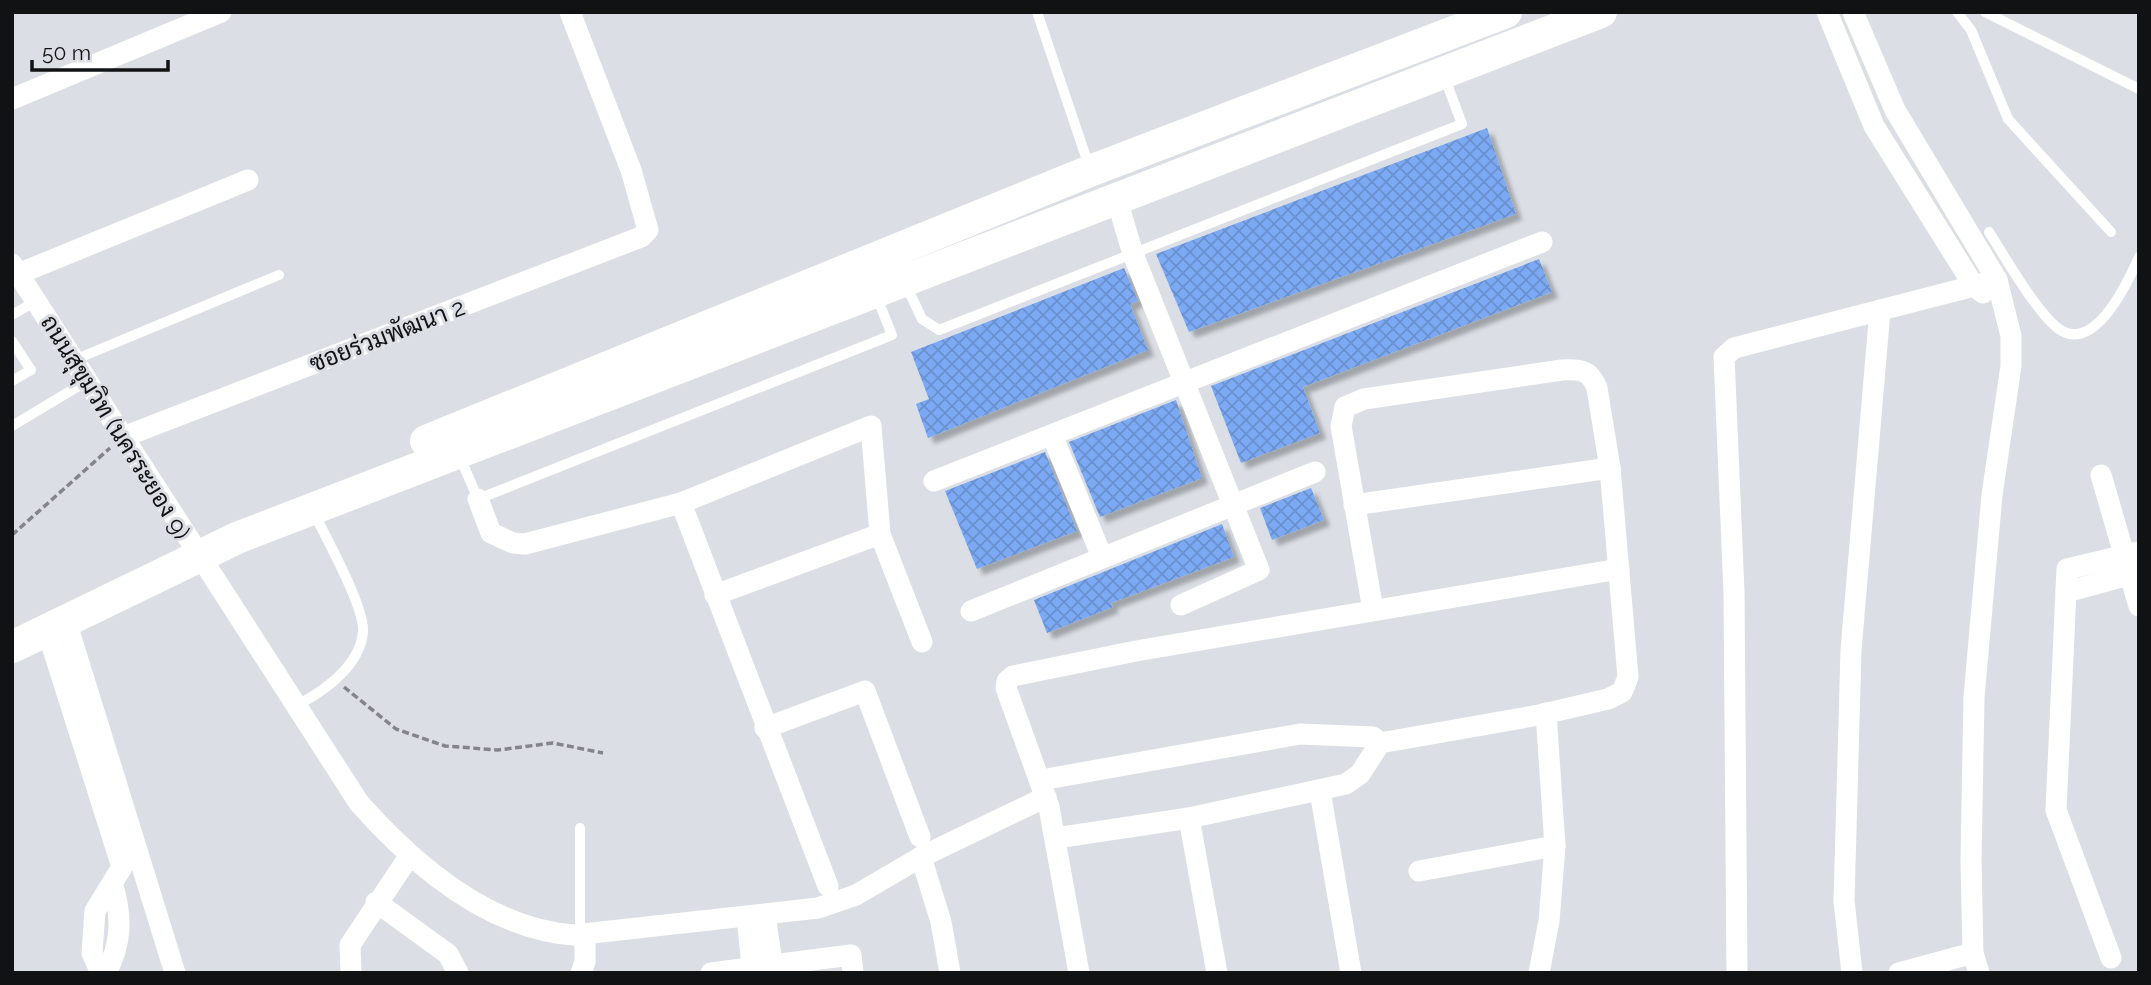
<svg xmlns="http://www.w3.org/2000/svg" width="2151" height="985" font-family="Raleway,Sarabun,sans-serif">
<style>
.building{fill:url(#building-cross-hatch);filter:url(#shadow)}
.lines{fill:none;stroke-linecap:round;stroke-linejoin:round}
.path{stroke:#83858a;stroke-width:3.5;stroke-dasharray:7 3.5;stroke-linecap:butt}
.lane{stroke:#fff;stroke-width:10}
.street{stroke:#fff;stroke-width:21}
.secondary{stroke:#fff;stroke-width:32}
.labels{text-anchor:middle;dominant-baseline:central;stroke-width:6;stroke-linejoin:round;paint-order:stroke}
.street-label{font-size:24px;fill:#111214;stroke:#dbdfe5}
</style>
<defs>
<pattern id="building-cross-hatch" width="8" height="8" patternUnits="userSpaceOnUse" patternTransform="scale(1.75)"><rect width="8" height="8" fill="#7ba9f3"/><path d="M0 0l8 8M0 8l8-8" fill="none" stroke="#6990cf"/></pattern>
<filter id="shadow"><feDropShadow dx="6" dy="6" stdDeviation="2" flood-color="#0004"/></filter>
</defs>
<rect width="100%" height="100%" fill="#dbdfe5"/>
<g class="building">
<path d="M1487,128L1516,214L1189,332L1156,254Z"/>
<path d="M1539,259L1552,292L1303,387L1320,433L1241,463L1211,386Z"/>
<path d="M1124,268L1138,301L1130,304L1148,350L928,438L916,404L929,399L911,352Z"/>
<path d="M1176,400L1202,478L1100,517L1069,442Z"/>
<path d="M1045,452L1077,531L977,569L945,491Z"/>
<path d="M1311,488L1324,520L1272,540L1260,508Z"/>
<path d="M1222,524L1234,557L1111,603L1113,607L1047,633L1034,600Z"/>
</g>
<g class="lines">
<g class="path">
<path d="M12,535L110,448"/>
<path d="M344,687L396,729L445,746L498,750L553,743L603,753"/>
</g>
<g class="lane">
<path d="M1037,12L1090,169"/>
<path d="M1957,12L1971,30L2008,119L2111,232"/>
<path d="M1985,12L2139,89"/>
<path d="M1989,232C2003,254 2041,320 2062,331C2097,350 2129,280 2139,257"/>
<path d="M905,283L922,319L939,330L1462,124L1444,76"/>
<path d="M12,315L36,301"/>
<path d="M12,341L31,370L12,381"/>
<path d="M74,360L279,275"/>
<path d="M12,426L87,381"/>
<path d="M459,455L478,499L892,335L876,295"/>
<path d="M296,706C324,691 360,667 363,632C365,607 325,536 313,511"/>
<path d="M580,828V935"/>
</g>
<g class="street">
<path d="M1827,12L1874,126L1974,286L1983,293"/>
<path d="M1853,12L1895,110L1997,280L2011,336V366L1992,495L1974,697L1971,860L1973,953L1979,973"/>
<path d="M12,99L221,12"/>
<path d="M1117,200L1133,254L1259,570L1181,605"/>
<path d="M12,264L359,803C414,865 488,929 574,935L818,908L856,895L921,857L1046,797"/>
<path d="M18,274L248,180"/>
<path d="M1052,435L1102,557"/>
<path d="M123,437L641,237L648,230L631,170L570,12"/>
<path d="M2101,475L2139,606"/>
<path d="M934,481L1542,242"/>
<path d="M478,499L491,533L513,543L525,544L681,503L871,426L880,534"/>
<path d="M681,503L828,886"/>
<path d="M1354,505L1610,468"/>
<path d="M2066,592L2139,572"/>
<path d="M715,595L880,534L922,642"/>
<path d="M971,611L1315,472"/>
<path d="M66,621L175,973"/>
<path d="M47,630L122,867L95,911L92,953L101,973"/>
<path d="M765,728L865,691L920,837"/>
<path d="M1041,780L1300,734L1373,737L1380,743L1539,715L1608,699L1622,692L1628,677L1610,468L1597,388C1590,370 1581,369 1562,370L1364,399L1345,407L1341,426L1373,610"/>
<path d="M1320,791L1351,973"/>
<path d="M1189,818L1217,973"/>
<path d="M1056,838L1189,818L1346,784L1360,774L1380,743"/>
<path d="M921,857L941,922L950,973"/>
<path d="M1419,871L1555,846"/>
<path d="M376,902L448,954L458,973"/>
<path d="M765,915L772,963"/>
<path d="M747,917L752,966"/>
<path d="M2111,958L2056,810L2067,569L2139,552"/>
<path d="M106,973C122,943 122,917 113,886"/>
<path d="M351,973L350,945L410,855"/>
<path d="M581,973L585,962V935"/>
<path d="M711,973L851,955L853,973"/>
<path d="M1079,973L1049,807L1006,688L1007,681L1013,676L1136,651L1619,569"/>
<path d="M1539,973L1549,921L1555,846L1546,713"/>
<path d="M1737,973L1734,592L1724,357L1734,348L1997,280"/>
<path d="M1852,973L1844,901L1851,650L1880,310"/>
<path d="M1899,973L1973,953"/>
</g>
<g class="secondary">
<path d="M426,441L1090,171L1506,12"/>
<path d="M12,647L237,538L1601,12"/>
</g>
</g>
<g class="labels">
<g class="street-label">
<text transform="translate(387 335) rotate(-21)">ซอยร่วมพัฒนา 2</text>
<text transform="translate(116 427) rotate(58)">ถนนสุขุมวิท (นครระยอง 9)</text>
</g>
</g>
<rect width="2151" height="985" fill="none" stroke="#111214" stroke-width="28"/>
<path d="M32 60v10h136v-10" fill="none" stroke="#111214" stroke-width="3.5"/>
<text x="42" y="60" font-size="21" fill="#111214" stroke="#dbdfe5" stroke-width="5" paint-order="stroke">50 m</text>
</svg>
